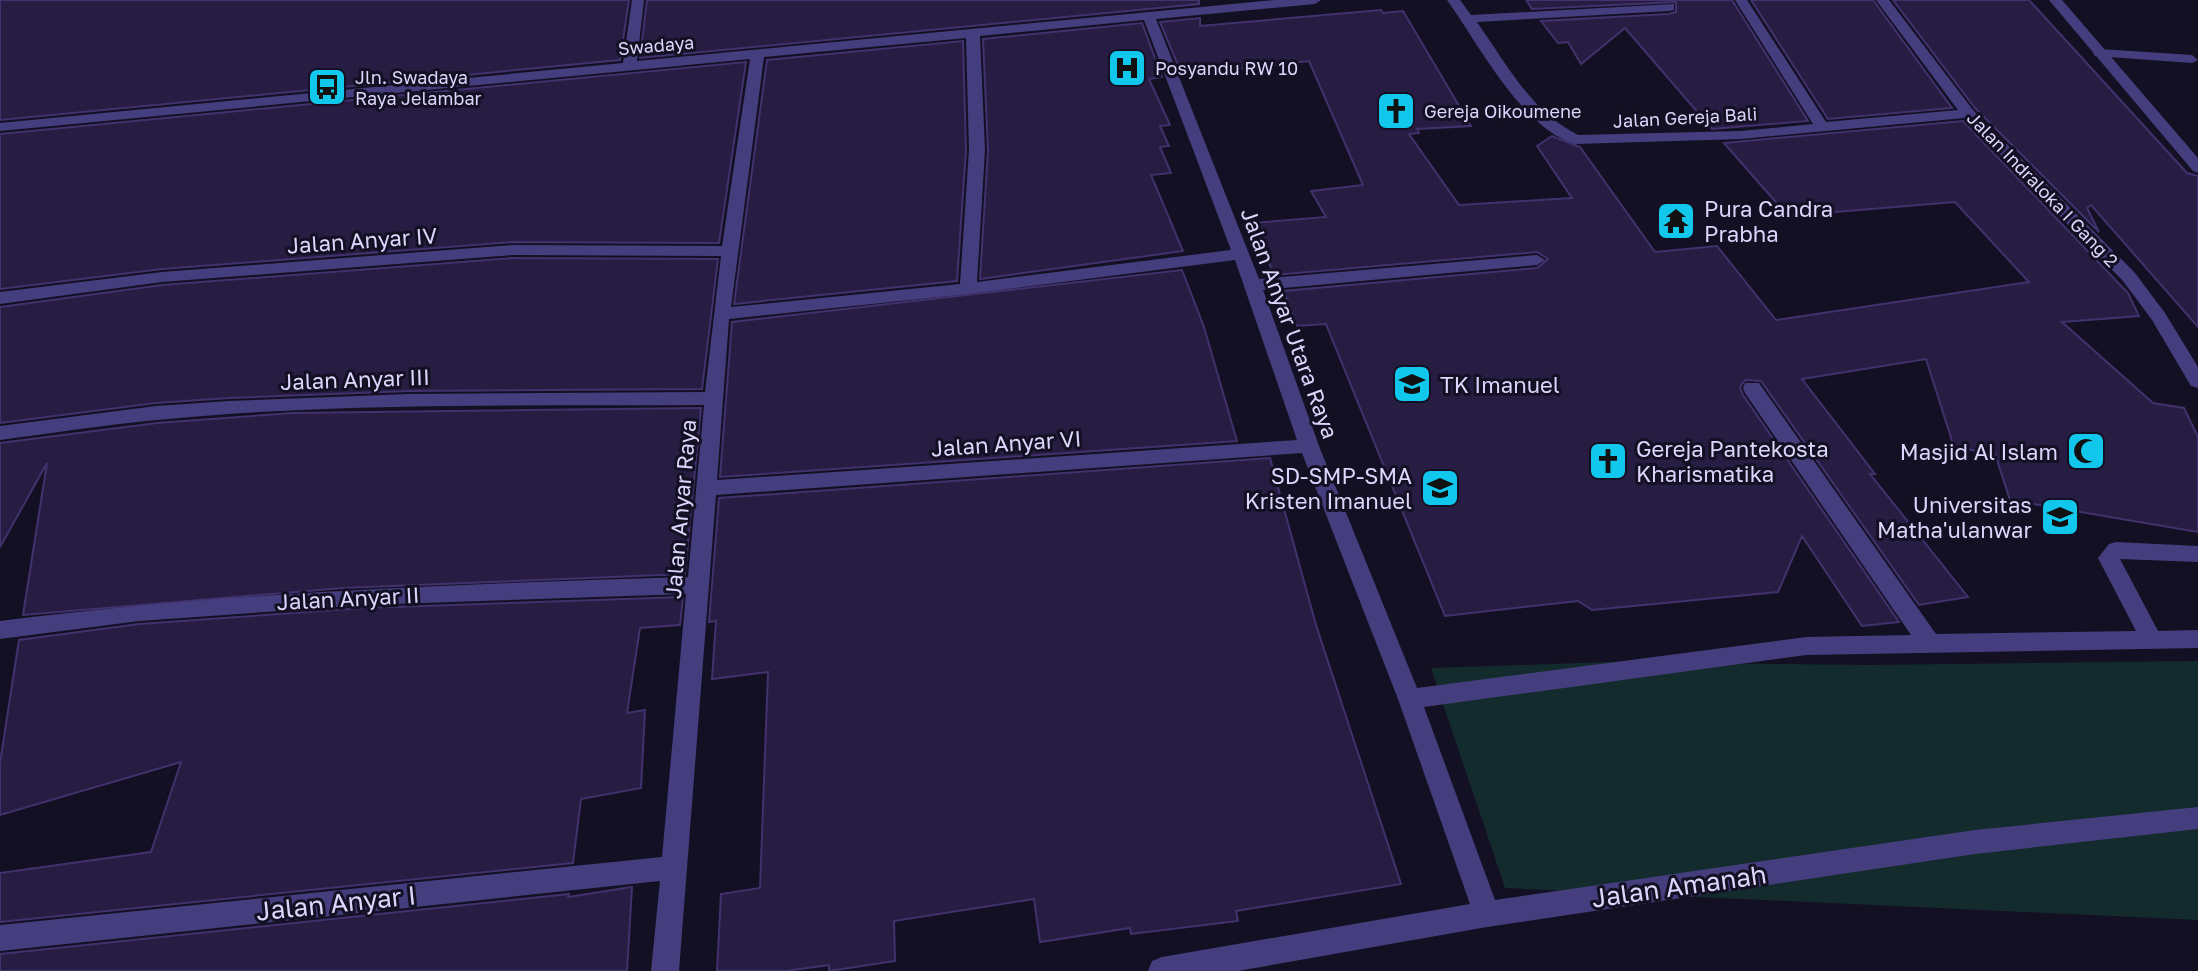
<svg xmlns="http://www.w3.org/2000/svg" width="2198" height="971" font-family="'Golos Text',sans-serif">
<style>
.green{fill:#132b2c}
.building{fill:#271d42;stroke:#41316d;stroke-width:2}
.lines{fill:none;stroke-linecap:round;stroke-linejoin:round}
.lane{fill:#453e7e;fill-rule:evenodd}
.street{fill:#453e7e;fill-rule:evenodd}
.labels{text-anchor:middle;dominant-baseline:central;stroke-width:6;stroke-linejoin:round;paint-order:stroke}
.far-street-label{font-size:18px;fill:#dcd5fc;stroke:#141023}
.far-poi-label{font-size:18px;fill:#dcd5fc;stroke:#141023;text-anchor:start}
.poi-label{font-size:22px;fill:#dcd5fc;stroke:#141023;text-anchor:start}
.street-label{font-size:22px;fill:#dcd5fc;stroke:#141023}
.near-street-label{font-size:26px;fill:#dcd5fc;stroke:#141023}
</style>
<rect width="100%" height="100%" fill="#141023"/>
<path class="green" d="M2198,661V920L1505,888L1431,668L1611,662L1870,665Z"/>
<g class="building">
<path d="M0,0H629L620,60L0,120Z"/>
<path d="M647,0H1199V4L640,58Z"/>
<path d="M1526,0H1732L1808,121L1712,129L1625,28L1581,64L1568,42L1558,43L1541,21L1669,14L1676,12V2L1532,9Z"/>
<path d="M1751,0H1873L1952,108L1828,119Z"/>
<path d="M1893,0H2029L2187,173L2198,176V327L2091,205L2087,208L2099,232L1975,108Z"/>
<path d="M1381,10L1383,13L1403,11L1471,126L1417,129L1419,133L1409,134L1459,205L1572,198L1537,146L1552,136L1580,147L1655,252L1717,246L1776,320L2029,282L1955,202L1788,216L1724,143L1963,121L2128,293L2139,316L2062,322L2153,403L2184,408L2198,437V532L2010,500L1995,454L1954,447L1926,359L1802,379L1875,474H1870L1968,597L1919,605L1761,381L1745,380L1740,387L1743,395L1899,622L1862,626L1802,536L1778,592L1592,610L1578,601L1445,616L1326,324L1297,326L1284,291L1537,268L1548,259L1537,252L1274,275L1253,223L1326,217L1311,191L1363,185L1309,61L1182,75L1160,22L1200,18V26Z"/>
<path d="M1142,23L1162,77L1149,79L1170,125L1160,126L1169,146L1160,147L1171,173L1151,175L1183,251L980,279L988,150L983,39Z"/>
<path d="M963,41L966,150L957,281L734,304L767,60Z"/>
<path d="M746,62L719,243L512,242L162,269L0,289V134Z"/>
<path d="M512,258L718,259L702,389L409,391L229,398L156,403L0,423V307L162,285Z"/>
<path d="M1182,270L1204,327L1237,441L720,477L732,322Z"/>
<path d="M701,408L685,574L343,588L23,615L47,463L0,547V443L157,423L293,413Z"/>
<path d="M1270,458L1316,625L1401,884L1236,911L1238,921L1131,934L1130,928L1040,942L1034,899L894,921L895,961L829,971V965L786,971H717L721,894L760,888L768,672L712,679L716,621L709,622L719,498Z"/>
<path d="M683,597L680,625L640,628L627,713L645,710L641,788L581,799L573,863L0,922V873L151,852L181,762L0,815V763L19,640L139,624L364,608Z"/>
<path d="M632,887L627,971H0V954L569,894L568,897Z"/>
</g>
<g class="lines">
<path class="lane" d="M2100,49L2192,55L2198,60L2192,63L2095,56L2093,53Z"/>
<g class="street">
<path d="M632,0H644L637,61L1275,0H1321L1315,4L1156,19L1259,279L1537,255L1545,260L1537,265L1263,290L1319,446L1417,688L1806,637L1911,635L1745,393L1743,388L1745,383H1759L1936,634L2136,631L2098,558L2109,544L2116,542L2198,546V562L2120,559L2158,631L2198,630V648L1806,655L1424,707L1495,900L1975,830L2198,807V829L1975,854L1487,927L1238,971H1148L1152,961L1162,957L1470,904L1398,699L1302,453L716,495L679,971H651L660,881L0,951V925L662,857L686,594L364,605L139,621L0,639V621C229,592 457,584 688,577L704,405C522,406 338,402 157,420C104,425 52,433 0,440V426L156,406L229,401L409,394L705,392L721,256L512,255L162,282L0,304V292L162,272L512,245L722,246L750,59L0,131V123L623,63ZM1144,20L1231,250L977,282L985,150L980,36ZM966,38L969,150L960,284L731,307L764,57ZM1235,260L1297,440L717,480L729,319L968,294Z"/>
<path d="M1447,0H1460L1471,15L1674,4V10L1669,11L1477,22C1506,63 1531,112 1578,135L1741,131L1813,124L1735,0H1747L1826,122L1958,110L1876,0H1889L1973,110L2135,273L2165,313L2198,367V388L2191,386L2152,320L2123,281L1964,118L1741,139L1575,144C1522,129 1478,43 1447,0Z"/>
<path d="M2049,0H2062L2198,158V173L2193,171Z"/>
</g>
</g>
<defs>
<g id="hospital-square" transform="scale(2)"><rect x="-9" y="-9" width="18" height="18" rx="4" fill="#11c7ec" stroke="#141023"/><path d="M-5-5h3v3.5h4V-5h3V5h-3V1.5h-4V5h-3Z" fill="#111"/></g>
<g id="bus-square" transform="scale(2)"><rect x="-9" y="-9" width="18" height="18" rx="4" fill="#11c7ec" stroke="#141023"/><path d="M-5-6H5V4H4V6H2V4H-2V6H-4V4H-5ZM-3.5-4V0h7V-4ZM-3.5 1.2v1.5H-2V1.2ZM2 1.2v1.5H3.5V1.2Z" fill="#111"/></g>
<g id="church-square" transform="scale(2)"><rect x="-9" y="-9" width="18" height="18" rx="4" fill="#11c7ec" stroke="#141023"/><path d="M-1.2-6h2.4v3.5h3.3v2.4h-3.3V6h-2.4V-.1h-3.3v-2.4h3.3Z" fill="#111"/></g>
<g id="temple-square" transform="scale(2)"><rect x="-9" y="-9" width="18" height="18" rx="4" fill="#11c7ec" stroke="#141023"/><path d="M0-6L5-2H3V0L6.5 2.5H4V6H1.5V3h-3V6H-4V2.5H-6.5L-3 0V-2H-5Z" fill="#111"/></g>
<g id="school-square" transform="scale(2)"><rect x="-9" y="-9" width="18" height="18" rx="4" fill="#11c7ec" stroke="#141023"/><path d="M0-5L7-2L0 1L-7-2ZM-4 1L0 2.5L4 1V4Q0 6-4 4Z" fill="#111"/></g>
<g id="mosque-square" transform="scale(2)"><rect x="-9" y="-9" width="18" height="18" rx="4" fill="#11c7ec" stroke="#141023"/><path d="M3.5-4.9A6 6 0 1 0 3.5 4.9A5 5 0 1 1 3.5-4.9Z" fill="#111"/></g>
<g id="university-square" transform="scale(2)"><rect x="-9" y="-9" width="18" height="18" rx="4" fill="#11c7ec" stroke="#141023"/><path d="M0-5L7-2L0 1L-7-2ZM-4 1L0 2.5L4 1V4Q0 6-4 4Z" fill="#111"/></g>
</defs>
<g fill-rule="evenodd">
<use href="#hospital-square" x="1127" y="68"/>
<use href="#bus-square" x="327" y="87"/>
<use href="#church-square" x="1396" y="111"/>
<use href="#temple-square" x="1676" y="221"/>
<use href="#school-square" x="1412" y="384"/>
<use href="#mosque-square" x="2086" y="451"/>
<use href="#church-square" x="1608" y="461"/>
<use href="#school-square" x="1440" y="488"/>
<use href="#university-square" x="2060" y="517"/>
</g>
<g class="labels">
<g class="far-street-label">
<text transform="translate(656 45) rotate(-5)">Swadaya</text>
<text transform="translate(1685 117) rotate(-3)">Jalan Gereja Bali</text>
<text transform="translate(2043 189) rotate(46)">Jalan Indraloka I Gang 2</text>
</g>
<g class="far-poi-label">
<text x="1155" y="68">Posyandu RW 10</text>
<text x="355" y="77">Jln. Swadaya<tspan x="355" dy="21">Raya Jelambar</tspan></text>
<text x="1424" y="111">Gereja Oikoumene</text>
</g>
<g class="poi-label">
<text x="1704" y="208">Pura Candra<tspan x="1704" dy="25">Prabha</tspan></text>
<text x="1440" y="384">TK Imanuel</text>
<text x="1636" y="448">Gereja Pantekosta<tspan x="1636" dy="25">Kharismatika</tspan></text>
<text x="2058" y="451" text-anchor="end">Masjid Al Islam</text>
<text x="1412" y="475" text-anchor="end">SD-SMP-SMA<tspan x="1412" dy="25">Kristen Imanuel</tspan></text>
<text x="2032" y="504" text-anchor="end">Universitas<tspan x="2032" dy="25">Matha'ulanwar</tspan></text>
</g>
<g class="street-label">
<text transform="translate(362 240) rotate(-4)">Jalan Anyar IV</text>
<text transform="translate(1290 323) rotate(70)">Jalan Anyar Utara Raya</text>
<text transform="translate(355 379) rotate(-2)">Jalan Anyar III</text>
<text transform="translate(1006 443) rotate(-4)">Jalan Anyar VI</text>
<text transform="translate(680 509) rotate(-85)">Jalan Anyar Raya</text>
<text transform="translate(348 598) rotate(-3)">Jalan Anyar II</text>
</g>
<g class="near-street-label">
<text transform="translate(1679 886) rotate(-8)">Jalan Amanah</text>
<text transform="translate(336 903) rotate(-6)">Jalan Anyar I</text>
</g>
</g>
</svg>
